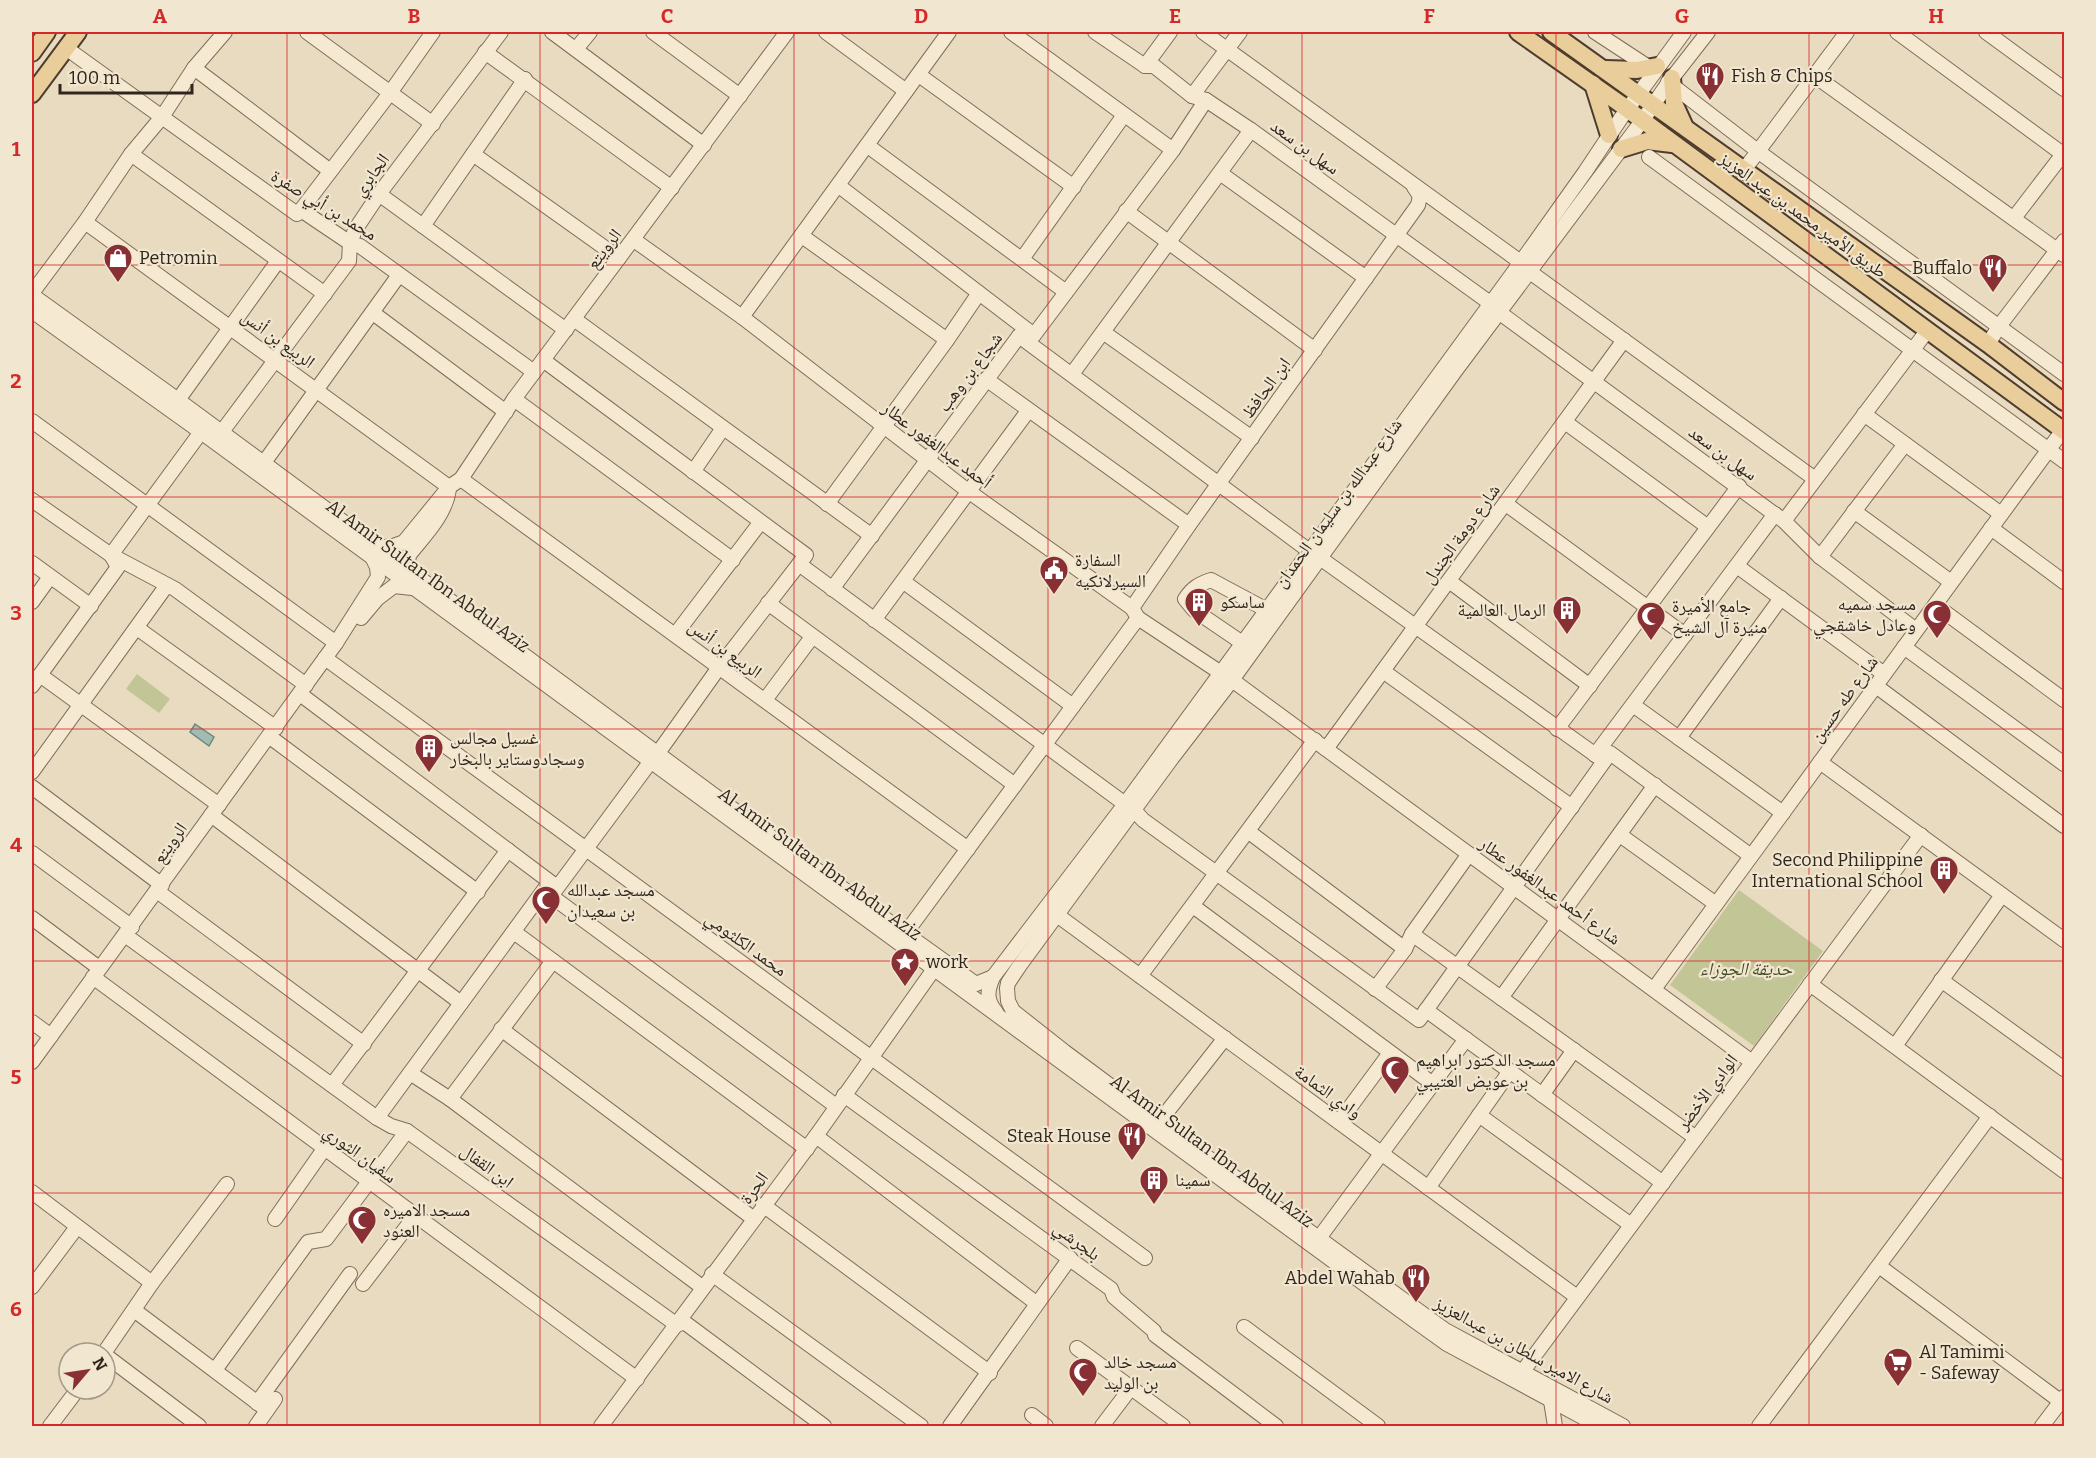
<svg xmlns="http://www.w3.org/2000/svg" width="2096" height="1458" font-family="Bitter,'Noto Naskh Arabic',serif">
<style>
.green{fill:#c2c596}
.water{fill:#a3bbb3;stroke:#6b8880;stroke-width:1.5}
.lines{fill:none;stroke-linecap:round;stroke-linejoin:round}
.minor-casing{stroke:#806d5a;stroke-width:16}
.major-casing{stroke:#4e3c2e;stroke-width:20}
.minor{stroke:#f5e9d2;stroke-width:14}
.major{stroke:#e9cd9b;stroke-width:16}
.grid{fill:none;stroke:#d62828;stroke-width:1.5;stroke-opacity:0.55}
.labels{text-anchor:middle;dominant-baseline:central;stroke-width:4.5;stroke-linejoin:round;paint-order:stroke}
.poi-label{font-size:18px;fill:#31261d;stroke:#f1e6cf;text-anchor:start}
.street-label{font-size:18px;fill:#31261d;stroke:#f1e6cf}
.park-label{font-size:18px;font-style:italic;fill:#444c25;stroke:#f1e6cf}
.neatline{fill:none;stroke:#d62828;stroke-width:2}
.grid-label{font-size:20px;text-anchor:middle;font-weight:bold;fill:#d62828}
</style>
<rect width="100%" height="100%" fill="#e9dbc0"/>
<g class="green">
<path d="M137,674L170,699L159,713L126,689Z"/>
<path d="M1739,890L1823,951L1754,1046L1670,985Z"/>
</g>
<path class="water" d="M195,724L214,737L209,746L190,732Z"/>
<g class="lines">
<g class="minor-casing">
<g id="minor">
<path d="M307,32L433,124"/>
<path d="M552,32L704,145"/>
<path d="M653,32L740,96"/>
<path d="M826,32L906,91"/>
<path d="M1011,32L1173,150"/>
<path d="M1095,32L1145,66H1154L1192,96L1206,100L1251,130L1490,303"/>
<path d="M1203,32L1515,258L1518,263L1516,269"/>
<path d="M1595,32L1653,70"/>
<path d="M1897,32L2064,155"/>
<path d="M1986,32L2064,89"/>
<path d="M66,48L297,214L301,210L350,243L360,246L534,372"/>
<path d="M576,49L590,32"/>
<path d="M485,52L672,188"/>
<path d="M1145,66L1170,32"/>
<path d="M194,68L329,170"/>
<path d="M919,75L1074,187"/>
<path d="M1815,76L2064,255"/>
<path d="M1668,82L1759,152L2064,374"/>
<path d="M1192,96L1240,32"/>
<path d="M868,146L1066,292"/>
<path d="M131,154L325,294"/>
<path d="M473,154L619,258"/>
<path d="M1649,157L2064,461"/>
<path d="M1744,170L1847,32"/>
<path d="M1220,173L1366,278"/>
<path d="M839,186L1034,335"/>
<path d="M379,194L566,330"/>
<path d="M301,210L390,93L433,32"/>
<path d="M1126,211L1315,350"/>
<path d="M2014,218L2063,154"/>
<path d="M85,222L449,487"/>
<path d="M423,226L525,79"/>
<path d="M802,236L947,340"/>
<path d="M634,240L742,317L968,491L1132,608L1138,618L1221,673"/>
<path d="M1022,259L1124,115"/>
<path d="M1530,272L1815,479"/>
<path d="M32,293L85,222L131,154L162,117L194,68L225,32"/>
<path d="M32,295L178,400L775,840L976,984L993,977"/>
<path d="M32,311L201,432L1415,1321L1447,1344L1599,1426"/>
<path d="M373,313L506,412"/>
<path d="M1500,313L1784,521L1820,557L1916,630"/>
<path d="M742,317L949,32"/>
<path d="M574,319L872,536"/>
<path d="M1103,332L1252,438"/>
<path d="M1019,336L1308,550"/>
<path d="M1988,344L2000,325L2064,241"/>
<path d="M543,360L806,555L720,666L658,753"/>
<path d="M1072,374L1251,130"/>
<path d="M986,379L1189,525"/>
<path d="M514,399L733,560"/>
<path d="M178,400L278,261"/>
<path d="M1864,414L2001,514"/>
<path d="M32,421L336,643"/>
<path d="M1565,422L1708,527"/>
<path d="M221,433L349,261L350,243L355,230L379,194L501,32"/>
<path d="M263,464L399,275"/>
<path d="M693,472L723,428"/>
<path d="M461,479L968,849"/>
<path d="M32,500L111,555L175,589L306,685"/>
<path d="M827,504L947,340L979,293"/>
<path d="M1506,504L1685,635"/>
<path d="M1854,511L1951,582"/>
<path d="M1784,521L1927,331"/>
<path d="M1991,528L2064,582"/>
<path d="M376,548L393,546L404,542L449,487L461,479L514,399L787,32"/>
<path d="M1820,557L1905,444"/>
<path d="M1320,558L1604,761"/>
<path d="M32,563L91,606"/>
<path d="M799,564L1125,804"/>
<path d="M1737,566L1884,674"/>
<path d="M414,575L408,563L409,555C425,535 446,514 449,489"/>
<path d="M1449,581L1590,686"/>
<path d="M904,582L1073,706"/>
<path d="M832,589L1019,336L1034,335L1173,150L1206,100"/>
<path d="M32,602L50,577"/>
<path d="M768,603L1015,785"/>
<path d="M1935,605L2064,700"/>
<path d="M1132,608L1189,525L1418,205L1420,196L1414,187"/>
<path d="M361,618L377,599L394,586L412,588"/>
<path d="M874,620L1028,411"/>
<path d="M137,628L276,728"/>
<path d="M675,635L760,523"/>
<path d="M1241,642L1194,610L1185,599C1192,588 1199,584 1211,580L1265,609"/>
<path d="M1904,647L2064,764"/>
<path d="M325,658L1145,1258"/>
<path d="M1383,671L1572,807"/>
<path d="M40,675L219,805"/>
<path d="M1232,680L1752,1062"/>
<path d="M32,686L118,567L111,555L201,432"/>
<path d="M1876,686L2064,826"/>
<path d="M300,694L557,887"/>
<path d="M765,700L812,637"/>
<path d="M1633,705L1783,813"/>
<path d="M1557,729L1739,486"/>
<path d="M270,737L478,892"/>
<path d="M1679,738L1781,598"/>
<path d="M1326,749L1624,340"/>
<path d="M1595,755L1775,514"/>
<path d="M651,761L551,896L836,1106"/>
<path d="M1820,762L2064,940"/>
<path d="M32,772L167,585"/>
<path d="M32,787L162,885"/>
<path d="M1135,811L1143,820L1419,1020L1610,753L1751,856"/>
<path d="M211,815L461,1003"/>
<path d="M1249,832L1405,949"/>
<path d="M1620,835L1716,904"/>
<path d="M32,853L132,927"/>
<path d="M157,891L364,1044"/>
<path d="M1193,906L1433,1084"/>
<path d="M1057,915L1577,1297"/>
<path d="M32,918L99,968"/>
<path d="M514,932L807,1149"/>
<path d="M905,934L1138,618"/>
<path d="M1412,934L1696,1138"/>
<path d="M125,935L377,1118L391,1126L407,1131L677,1325L684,1322L824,1426"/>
<path d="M1140,976L1315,740"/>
<path d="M93,977L637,1379"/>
<path d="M1941,980L2064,1069"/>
<path d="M1810,984L2064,1171"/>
<path d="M1375,989L1405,949L1412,934L1469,854"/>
<path d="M1654,989L2063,430"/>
<path d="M1501,998L1655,785"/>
<path d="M1426,1010L1663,1183"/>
<path d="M996,1012C986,1000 987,991 993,977L1125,804L1516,269L1585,172L1621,118L1684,32"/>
<path d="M32,1022L51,1036"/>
<path d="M501,1029L754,1219"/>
<path d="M1895,1046L2002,895"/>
<path d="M32,1062L336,643L378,577L377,567L373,559"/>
<path d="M410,1073L450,1099L702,1287"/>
<path d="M332,1085L508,850"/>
<path d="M844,1095L1111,1289L1114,1297L1154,1331L1155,1335L1276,1426"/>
<path d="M1542,1095L1574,1050"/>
<path d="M450,1099L553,961"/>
<path d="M1479,1115L1631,1225"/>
<path d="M377,1118L549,883"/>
<path d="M1159,1122L1225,1038"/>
<path d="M1339,1122L1390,1053"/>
<path d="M816,1136L1036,1303"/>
<path d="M1428,1188L1510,1071"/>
<path d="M32,1192L152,1283"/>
<path d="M763,1205L990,1373"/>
<path d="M275,1219L324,1149"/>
<path d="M1319,1238L1466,1039"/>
<path d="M1879,1266L2060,1401"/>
<path d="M712,1274L921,1426"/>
<path d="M363,1284L415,1216"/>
<path d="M32,1287L77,1227"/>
<path d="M134,1310L267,1410"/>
<path d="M1244,1327L1378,1426"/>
<path d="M1077,1348L1183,1426"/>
<path d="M104,1353L152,1283L227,1184"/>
<path d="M105,1355L199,1426"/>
<path d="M215,1370L308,1242L326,1239L407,1131"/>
<path d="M1523,1371L1921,835"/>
<path d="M1551,1401L1555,1426"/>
<path d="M257,1403L350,1274"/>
<path d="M1032,1415L1046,1426"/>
<path d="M50,1426L78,1389"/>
<path d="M256,1426L275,1399"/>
<path d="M601,1426L816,1136L934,969"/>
<path d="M950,1426L1070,1258"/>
<path d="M1102,1426L1130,1389"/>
<path d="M1623,1426L1445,1330L1159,1122L1065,1052L1013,1011L1008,1001L1007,988L1008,983L1020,965L1172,758L1232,680L1456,370L1642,121L1669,82L1708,32"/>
<path d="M1759,1426L1990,1116"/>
<path d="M2042,1426L2064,1397"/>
</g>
</g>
<g class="major-casing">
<g id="major">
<path d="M1518,32L1619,103L2064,431"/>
<path d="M1551,32L1988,344L2064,402"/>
<path d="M32,53L47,32"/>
<path d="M1606,69L1637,70L1657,66"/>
<path d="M1672,78L1674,103L1684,125"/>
<path d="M1593,84L1609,135"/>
<path d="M32,94L78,32"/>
<path d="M1621,149L1647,141L1672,144"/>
</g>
</g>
<use href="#minor" class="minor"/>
<use href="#major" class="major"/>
</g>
<path class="grid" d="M287,32V1426M540,32V1426M794,32V1426M1048,32V1426M1302,32V1426M1556,32V1426M1809,32V1426M32,265H2064M32,497H2064M32,729H2064M32,961H2064M32,1193H2064"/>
<defs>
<g id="restaurant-pin" transform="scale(1.5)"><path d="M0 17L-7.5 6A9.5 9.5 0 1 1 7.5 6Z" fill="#893035" stroke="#f1e6cf"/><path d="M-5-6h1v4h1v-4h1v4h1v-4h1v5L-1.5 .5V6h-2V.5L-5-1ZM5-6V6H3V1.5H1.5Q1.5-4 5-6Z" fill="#fff"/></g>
<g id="shop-pin" transform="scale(1.5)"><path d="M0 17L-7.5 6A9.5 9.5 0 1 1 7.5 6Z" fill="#893035" stroke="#f1e6cf"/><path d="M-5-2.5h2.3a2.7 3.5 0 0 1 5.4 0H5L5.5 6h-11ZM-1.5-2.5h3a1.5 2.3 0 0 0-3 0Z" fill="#fff"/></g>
<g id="civic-pin" transform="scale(1.5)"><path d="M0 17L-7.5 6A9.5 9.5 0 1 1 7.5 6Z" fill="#893035" stroke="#f1e6cf"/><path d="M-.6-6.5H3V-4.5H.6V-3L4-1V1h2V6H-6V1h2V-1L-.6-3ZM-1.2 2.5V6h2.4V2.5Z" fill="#fff"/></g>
<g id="building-pin" transform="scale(1.5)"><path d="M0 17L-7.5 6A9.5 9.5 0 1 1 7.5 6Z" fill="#893035" stroke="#f1e6cf"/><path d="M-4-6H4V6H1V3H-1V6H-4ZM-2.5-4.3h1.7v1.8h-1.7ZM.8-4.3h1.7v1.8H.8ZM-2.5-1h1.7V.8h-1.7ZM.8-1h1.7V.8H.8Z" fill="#fff"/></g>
<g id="mosque-pin" transform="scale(1.5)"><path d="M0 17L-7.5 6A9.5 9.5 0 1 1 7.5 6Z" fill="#893035" stroke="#f1e6cf"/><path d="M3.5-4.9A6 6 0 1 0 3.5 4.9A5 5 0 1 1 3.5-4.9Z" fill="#fff"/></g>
<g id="sight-pin" transform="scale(1.5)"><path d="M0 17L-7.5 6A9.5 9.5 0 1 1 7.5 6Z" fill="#893035" stroke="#f1e6cf"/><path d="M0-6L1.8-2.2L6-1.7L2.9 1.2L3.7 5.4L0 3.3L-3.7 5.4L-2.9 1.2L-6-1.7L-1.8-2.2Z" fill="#fff"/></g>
<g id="supermarket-pin" transform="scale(1.5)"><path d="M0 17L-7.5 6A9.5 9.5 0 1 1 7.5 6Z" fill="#893035" stroke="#f1e6cf"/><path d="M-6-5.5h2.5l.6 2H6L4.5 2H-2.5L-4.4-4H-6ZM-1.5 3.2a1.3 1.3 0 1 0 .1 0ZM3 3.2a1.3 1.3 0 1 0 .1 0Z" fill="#fff"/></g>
</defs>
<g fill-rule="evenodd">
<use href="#restaurant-pin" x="1710" y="76"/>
<use href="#shop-pin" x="118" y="258"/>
<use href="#restaurant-pin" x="1993" y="268"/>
<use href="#civic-pin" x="1054" y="570"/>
<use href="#building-pin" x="1199" y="602"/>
<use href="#building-pin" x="1567" y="610"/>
<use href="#mosque-pin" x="1937" y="614"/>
<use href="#mosque-pin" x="1651" y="616"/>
<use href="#building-pin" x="429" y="748"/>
<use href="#building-pin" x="1944" y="870"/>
<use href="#mosque-pin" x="546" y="900"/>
<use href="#sight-pin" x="905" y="962"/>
<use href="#mosque-pin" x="1395" y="1070"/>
<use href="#restaurant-pin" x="1132" y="1136"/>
<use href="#building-pin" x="1154" y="1180"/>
<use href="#mosque-pin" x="362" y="1220"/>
<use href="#restaurant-pin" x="1416" y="1278"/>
<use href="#supermarket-pin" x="1898" y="1362"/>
<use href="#mosque-pin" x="1083" y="1372"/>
</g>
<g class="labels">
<g class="poi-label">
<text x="1731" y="76">Fish &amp; Chips</text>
<text x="139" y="258">Petromin</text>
<text x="1972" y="268" text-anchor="end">Buffalo</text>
<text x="1075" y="560">السفارة<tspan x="1075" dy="21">السيرلانكيه</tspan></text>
<text x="1220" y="602">ساسكو</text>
<text x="1916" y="604" text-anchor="end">مسجد سميه<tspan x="1916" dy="21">وعادل خاشقجي</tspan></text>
<text x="1672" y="606">جامع الأميرة<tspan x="1672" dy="21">منيرة آل الشيخ</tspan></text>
<text x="1546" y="610" text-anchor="end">الرمال العالمية</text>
<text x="450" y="738">غسيل مجالس<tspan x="450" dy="21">وسجادوستاير بالبخار</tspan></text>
<text x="1923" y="860" text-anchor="end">Second Philippine<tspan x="1923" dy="21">International School</tspan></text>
<text x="567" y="890">مسجد عبدالله<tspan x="567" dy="21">بن سعيدان</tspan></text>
<text x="926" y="962">work</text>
<text x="1416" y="1060">مسجد الدكتور ابراهيم<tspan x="1416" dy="21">بن عويض العتيبي</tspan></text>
<text x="1111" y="1136" text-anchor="end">Steak House</text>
<text x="1175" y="1180">سمينا</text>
<text x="383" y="1210">مسجد الاميره<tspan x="383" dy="21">العنود</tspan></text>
<text x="1395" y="1278" text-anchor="end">Abdel Wahab</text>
<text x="1919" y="1352">Al Tamimi<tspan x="1919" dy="21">- Safeway</tspan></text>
<text x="1104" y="1362">مسجد خالد<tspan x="1104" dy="21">بن الوليد</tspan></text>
</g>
<g class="street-label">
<text transform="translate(1305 147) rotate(36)">سهل بن سعد</text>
<text transform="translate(371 175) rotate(-54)">الجابري</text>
<text transform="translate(324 205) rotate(31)">محمد بن أبي صفرة</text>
<text transform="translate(1803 215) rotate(36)">طريق الأمير محمد بن عبد العزيز</text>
<text transform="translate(604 249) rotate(-53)">الرويتع</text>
<text transform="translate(278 339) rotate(36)">الربيع بن أنس</text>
<text transform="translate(970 372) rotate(-53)">شجاع بن وهب</text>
<text transform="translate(1266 388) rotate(-54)">ابن الحافظ</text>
<text transform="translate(937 445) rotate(37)">أحمد عبدالغفور عطار</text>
<text transform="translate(1723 453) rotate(36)">سهل بن سعد</text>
<text transform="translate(1338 503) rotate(-54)">شارع عبدالله بن سليمان الحمدان</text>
<text transform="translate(1461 534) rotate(-54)">شارع دومة الجندل</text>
<text transform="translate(428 576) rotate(36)">Al Amir Sultan Ibn Abdul Aziz</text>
<text transform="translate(725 649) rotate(36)">الربيع بن أنس</text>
<text transform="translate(1844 699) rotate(-54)">شارع طه حسين</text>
<text transform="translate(170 843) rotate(-55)">الرويتع</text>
<text transform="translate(820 864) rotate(36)">Al Amir Sultan Ibn Abdul Aziz</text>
<text transform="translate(1550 891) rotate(36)">شارع أحمد عبدالغفور عطار</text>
<text transform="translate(746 944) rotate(36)">محمد الكلثومي</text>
<text transform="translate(1328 1092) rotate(36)">وادي الثمامة</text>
<text transform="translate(1707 1092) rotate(-53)">الوادي الأخضر</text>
<text transform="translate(1212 1151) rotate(36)">Al Amir Sultan Ibn Abdul Aziz</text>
<text transform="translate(360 1154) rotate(36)">سفيان الثوري</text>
<text transform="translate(487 1166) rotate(36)">ابن القفال</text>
<text transform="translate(754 1188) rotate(-54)">الحرة</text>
<text transform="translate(1077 1241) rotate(36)">بلجرشي</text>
<text transform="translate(1524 1350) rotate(29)">شارع الامير سلطان بن عبدالعزيز</text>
</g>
<g class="park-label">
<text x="1746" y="969">حديقة الجوزاء</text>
</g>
</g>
<rect width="2096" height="1458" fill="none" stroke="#f1e6cf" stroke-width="66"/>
<g transform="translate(87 1371) rotate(61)"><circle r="28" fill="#f1e6cf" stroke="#a49988" stroke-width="1.5"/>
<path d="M0-4.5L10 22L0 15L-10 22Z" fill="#893035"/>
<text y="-9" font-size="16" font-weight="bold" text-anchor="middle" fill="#31261d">N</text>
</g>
<path d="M60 84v9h132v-9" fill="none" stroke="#31261d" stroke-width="3"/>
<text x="69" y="84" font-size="18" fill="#31261d" stroke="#f1e6cf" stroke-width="4.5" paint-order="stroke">100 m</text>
<rect x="33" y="33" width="2030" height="1392" class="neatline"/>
<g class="grid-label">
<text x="160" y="23">A</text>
<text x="414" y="23">B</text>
<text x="667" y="23">C</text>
<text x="921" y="23">D</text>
<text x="1175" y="23">E</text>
<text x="1429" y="23">F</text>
<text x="1682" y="23">G</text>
<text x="1936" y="23">H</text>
<text x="16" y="156">1</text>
<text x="16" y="388">2</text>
<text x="16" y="620">3</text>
<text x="16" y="852">4</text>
<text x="16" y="1084">5</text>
<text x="16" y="1316">6</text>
</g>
</svg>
